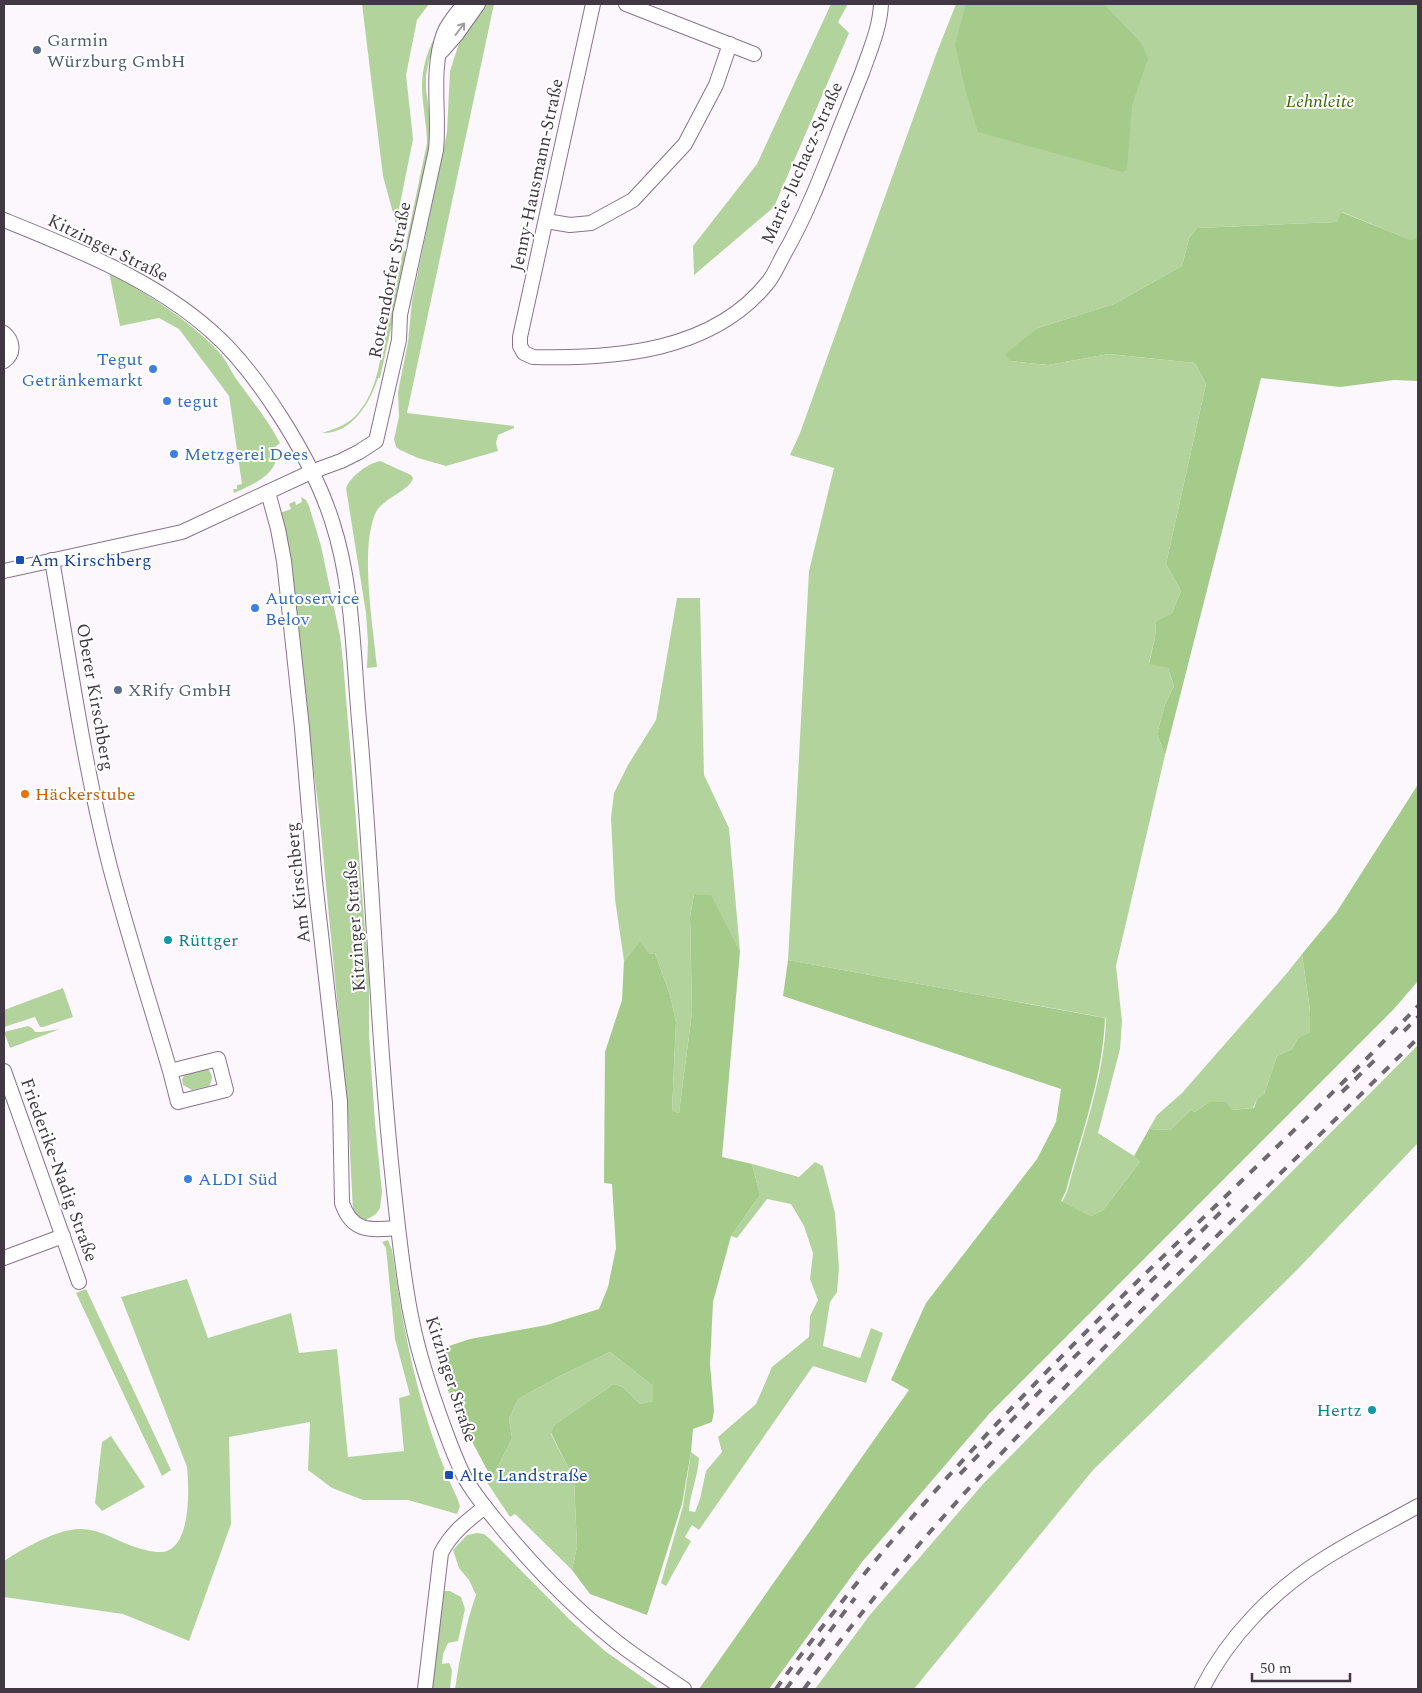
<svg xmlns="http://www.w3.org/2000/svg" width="1422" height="1693" font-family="Spectral,serif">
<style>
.green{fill:#b3d39d}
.forest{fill:#a4cb89}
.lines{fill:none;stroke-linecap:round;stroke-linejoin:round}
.minor-casing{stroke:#88738c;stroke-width:16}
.minor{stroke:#fff;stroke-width:14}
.rail{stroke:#6f6771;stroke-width:4;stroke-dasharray:9 9;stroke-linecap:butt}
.oneway{stroke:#a09ca1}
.service-dot{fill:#5c6f8a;stroke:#fff;stroke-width:2}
.shop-dot{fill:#3f7fe0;stroke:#fff;stroke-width:2}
.transit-dot{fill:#1a4fb4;stroke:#fff;stroke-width:2}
.food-dot{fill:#e8710a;stroke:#fff;stroke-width:2}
.culture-dot{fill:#0f9aa8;stroke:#fff;stroke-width:2}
.labels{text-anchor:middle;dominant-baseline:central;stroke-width:4;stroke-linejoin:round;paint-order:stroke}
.service-label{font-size:18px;fill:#4e5e75;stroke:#fff;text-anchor:start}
.park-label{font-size:18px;font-style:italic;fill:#396601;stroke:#fff}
.street-label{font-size:18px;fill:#413843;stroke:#fff}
.shop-label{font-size:18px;fill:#366cbe;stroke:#fff;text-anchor:start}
.transit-label{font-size:18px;fill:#164399;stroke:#fff;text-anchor:start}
.food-label{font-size:18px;fill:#c56008;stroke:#fff;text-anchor:start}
.culture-label{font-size:18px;fill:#0d838f;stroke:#fff;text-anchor:start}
</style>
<rect width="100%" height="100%" fill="#fcf7fd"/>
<g class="green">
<path d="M362,4H429L417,20L406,75L413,139L396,224L383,176Z"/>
<path d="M486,4H494L407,413L514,426V428L498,435L496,443L498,451L446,466L418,458L400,450L396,447L394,439L399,417L398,392L408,342L412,301L447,132L450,71L460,40Z"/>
<path d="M831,4H848L838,22L849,33L774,207L694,275L693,246L757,164Z"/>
<path d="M956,4H1418V243L1342,212L1337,222L1197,228L1189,238L1182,266L1114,304L1038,328L1010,361L1048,365L1109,354L1195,363L1206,384L1166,564L1181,591L1172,613L1156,623L1155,637L1149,663L1168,668L1174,686L1165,704L1157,734L1165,755L1116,966L1122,1021L1120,1049L1098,1133L1134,1156L1140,1162L1103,1210L1091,1216L1062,1202L1067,1192C1082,1136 1105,1075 1106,1018L788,960L809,571L834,468L790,455L800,433L937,52Z"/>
<path d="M444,21L429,60L426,76V90L431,122V148L409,245L406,244L427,143C427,128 424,115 423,101C419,70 428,46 444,21Z"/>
<path d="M403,250L408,252L380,378H378C370,403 352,434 322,433C336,428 348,425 358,413C378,390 380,357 386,330C392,303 398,277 403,250Z"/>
<path d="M109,272C147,294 188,319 218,351C226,359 230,370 237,380C252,401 268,420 280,443L275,447C275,452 276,458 275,463C270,478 247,487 234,493L233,489H237V485L242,484L229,396L179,329L159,318L120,326Z"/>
<path d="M380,461L411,475L413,478C410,491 382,498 375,514C360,551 373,626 377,667L367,668L368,642L366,613L346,488C351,476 367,464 380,461Z"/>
<path d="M301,497L306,500L309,506L321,546L340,636L343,661L369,979V1035L375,1123L382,1192L380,1208L376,1214L366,1220L357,1217L353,1211L348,1115L319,812L280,513L291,509L289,504L295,501L296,505L302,502Z"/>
<path d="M677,598H700L704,775L729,828L740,951L711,896L694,894L690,917L692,1012L679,1113L672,1112L676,1022L670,995L655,953L650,954L640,943L624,961L615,899L611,818L614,793L628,765L656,720Z"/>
<path d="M1302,954L1310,1011V1034L1298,1038L1292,1049L1277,1056L1264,1094L1257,1099L1253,1108L1232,1110L1209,1102L1195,1112L1191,1110L1170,1130L1149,1129L1157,1115L1182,1093L1287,973Z"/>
<path d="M63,988L73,1017L43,1027H40L35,1017L4,1027V1010Z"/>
<path d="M28,1026L32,1028L35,1032H41L60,1029L10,1048L4,1032Z"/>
<path d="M1418,1045V1143L1295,1272L1093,1470L914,1689H815L869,1616L983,1484L1153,1311Z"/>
<path d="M203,1068L208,1069C213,1075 213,1079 209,1086L192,1090L183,1085L182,1079L186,1073Z"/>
<path d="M815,1162L823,1166L835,1213L839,1268L837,1292L830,1302L823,1346L860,1358L871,1328L883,1333L866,1383L813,1366L699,1530L692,1525L685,1537L691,1541L666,1586L661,1583L683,1506L691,1452L699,1458C698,1477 690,1493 689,1511L695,1512L700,1499L706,1471L722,1452L718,1437L756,1404L772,1367L809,1337L810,1316L818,1300L810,1279L813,1253L804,1226L791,1204L767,1199L737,1238L731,1236L760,1195L752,1164L799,1177Z"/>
<path d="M388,1240L392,1250C397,1282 401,1314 408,1345C419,1398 435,1451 458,1500L460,1506L457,1514L408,1500H363L332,1488L308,1470L310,1422L229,1437L231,1524L189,1641L123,1614L4,1597V1561C22,1549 59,1528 81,1529C100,1529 117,1541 135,1547C145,1550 160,1555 169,1550C191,1539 189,1488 187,1467L121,1297L187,1279L208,1338L291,1313L299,1353L337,1349L348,1457L404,1451L399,1398L410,1395L395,1339L386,1248L382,1242Z"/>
<path d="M86,1289L171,1470L162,1476L76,1293Z"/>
<path d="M610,1352L653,1386V1401L640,1404L623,1387L614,1384L554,1425L551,1434L574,1479L577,1547L572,1570L515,1514L510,1517L486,1481L492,1479L512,1438L509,1418L518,1399L560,1376Z"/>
<path d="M111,1436L145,1487L102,1511L95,1503L102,1442Z"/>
<path d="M477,1533L484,1534L490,1539L570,1620L605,1651L659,1689H455C460,1658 465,1625 476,1595L469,1580L459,1568L453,1550L467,1535Z"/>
<path d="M444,1591H450L461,1597L465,1609L458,1641L448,1643L443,1654L442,1664L449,1663L452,1670L450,1689H428L439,1594Z"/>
</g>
<g class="forest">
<path d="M966,4H1104L1141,43L1148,59L1132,105L1127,169L1123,172L978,132L966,92L955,45Z"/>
<path d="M1341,212L1411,240L1418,237V381L1394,380L1340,387L1261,378L1165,755L1157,734L1165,704L1174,686L1168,668L1149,664L1155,637L1156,622L1172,613L1181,591L1166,564L1206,384L1195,363L1109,354L1048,365L1010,361L1005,354L1038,328L1114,304L1182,266L1189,238L1197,228L1337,222Z"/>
<path d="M1417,786H1418V981L1393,1010L989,1414L862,1562L769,1689H699L909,1390L891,1380L926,1303L1037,1159L1056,1122L1061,1089L783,996L788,960L1105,1018C1103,1077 1081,1135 1066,1191L1061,1201L1091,1216L1103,1210L1140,1162L1134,1156L1149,1129L1170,1130L1191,1110L1195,1112L1209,1102H1226L1232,1110L1254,1108L1257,1099L1264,1094L1277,1056L1292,1049L1298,1038L1310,1033V1010L1302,954L1336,913Z"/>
<path d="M694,894L711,895L740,951L722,1157L752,1164L760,1195L731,1236L713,1302L710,1364L714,1411L712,1422L693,1429L691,1452L682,1504L647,1615L590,1594L572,1570L577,1547L574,1479L551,1433L554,1425L614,1384L623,1387L640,1404L653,1401V1386L610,1352L560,1376L518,1399L509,1418L512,1438L492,1479C470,1438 447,1396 434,1351L470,1339L547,1325L599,1309L608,1287L616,1248L612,1184L604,1183L605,1052L622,1000L624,961L640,942L650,954L655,953L670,995L676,1022L672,1111L679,1113L692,1012L690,917Z"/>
</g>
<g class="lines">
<g class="minor-casing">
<g id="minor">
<path d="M593,4L520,337V346L524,353L533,357C615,359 714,352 769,281C775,273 779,263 784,254C806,216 822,174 838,133C846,113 854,93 862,73C870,50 880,28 881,4"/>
<path d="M626,4L754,54"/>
<path d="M442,51L456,35L478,4"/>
<path d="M4,220C76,249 152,279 211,331C258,372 313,461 332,521C353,585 353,654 359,720C373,877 377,1035 394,1191C399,1235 403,1279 412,1321C419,1356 430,1389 442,1422C449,1441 456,1461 465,1478C475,1496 489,1512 502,1528C535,1568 572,1606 613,1639C635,1657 661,1673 684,1689"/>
<path d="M546,221L570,225L591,223L633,200L685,144L716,85L730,44"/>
<path d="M4,333C13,341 15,353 4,361"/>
<path d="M268,492L278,529L284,561L302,728L315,881L340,1102L342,1203C352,1233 371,1230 398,1228"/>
<path d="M52,560C70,663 84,766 110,867C128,935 150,1003 170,1071L178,1102L226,1090L218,1059L170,1071"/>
<path d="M4,571L182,532L311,472L341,461L359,452L376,441L399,340L400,315L436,150C440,110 430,72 444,33C448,23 457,13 464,4"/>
<path d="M4,1071L79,1282"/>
<path d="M4,1258L63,1236"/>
<path d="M425,1689L441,1553C451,1533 468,1520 485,1507"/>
<path d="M1202,1689C1228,1637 1273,1591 1322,1560C1353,1540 1386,1524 1418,1506"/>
</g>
</g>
<use href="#minor" class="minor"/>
<g class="rail">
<path d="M1404,1031L1418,1017"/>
<path d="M1342,1092L1378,1057"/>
<path d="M960,1474L1042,1389L1230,1203"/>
<path d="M776,1689C862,1569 961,1458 1065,1353C1181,1236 1304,1125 1418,1006"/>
<path d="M786,1689L855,1598"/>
<path d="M804,1689C898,1559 1009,1442 1123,1329C1221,1231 1320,1135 1418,1038"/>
</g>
</g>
<defs><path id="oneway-shaft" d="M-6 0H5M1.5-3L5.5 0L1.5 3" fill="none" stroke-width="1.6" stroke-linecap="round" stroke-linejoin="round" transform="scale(1.25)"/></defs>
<use class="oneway" href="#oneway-shaft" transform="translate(460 29) rotate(-53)"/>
<g class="service-dot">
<circle cx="37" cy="50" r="5"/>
<circle cx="118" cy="690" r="5"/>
</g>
<g class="shop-dot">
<circle cx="153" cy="369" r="5"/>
<circle cx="167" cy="401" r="5"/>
<circle cx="174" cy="454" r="5"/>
<circle cx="255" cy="608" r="5"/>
<circle cx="188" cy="1179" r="5"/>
</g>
<g class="transit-dot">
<rect x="15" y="555" width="10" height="10" rx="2.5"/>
<rect x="444" y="1470" width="10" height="10" rx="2.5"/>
</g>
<circle class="food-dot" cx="25" cy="794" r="5"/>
<g class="culture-dot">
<circle cx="168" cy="940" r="5"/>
<circle cx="1372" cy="1410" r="5"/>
</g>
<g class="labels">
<g class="service-label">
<text x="47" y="40">Garmin<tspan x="47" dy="21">Würzburg GmbH</tspan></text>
<text x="128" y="690">XRify GmbH</text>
</g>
<g class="park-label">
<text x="1320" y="101">Lehnleite</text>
</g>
<g class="street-label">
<text transform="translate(802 163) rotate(-66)">Marie-Juchacz-Straße</text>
<text transform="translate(537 175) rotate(-78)">Jenny-Hausmann-Straße</text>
<text transform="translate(108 248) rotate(26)">Kitzinger Straße</text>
<text transform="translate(390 280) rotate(-79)">Rottendorfer Straße</text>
<text transform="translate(95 697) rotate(80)">Oberer Kirschberg</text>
<text transform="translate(298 883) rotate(-96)">Am Kirschberg</text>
<text transform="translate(355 926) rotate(-94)">Kitzinger Straße</text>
<text transform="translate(59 1170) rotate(70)">Friederike-Nadig Straße</text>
<text transform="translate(451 1379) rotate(72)">Kitzinger Straße</text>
</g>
<g class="shop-label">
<text x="143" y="359" text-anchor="end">Tegut<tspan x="143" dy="21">Getränkemarkt</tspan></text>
<text x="177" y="401">tegut</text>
<text x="184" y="454">Metzgerei Dees</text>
<text x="265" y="598">Autoservice<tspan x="265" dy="21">Belov</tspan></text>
<text x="198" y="1179">ALDI Süd</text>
</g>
<g class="transit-label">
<text x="30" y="560">Am Kirschberg</text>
<text x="459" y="1475">Alte Landstraße</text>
</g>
<g class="food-label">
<text x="35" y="794">Häckerstube</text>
</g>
<g class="culture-label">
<text x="178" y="940">Rüttger</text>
<text x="1362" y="1410" text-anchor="end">Hertz</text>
</g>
</g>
<rect width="1422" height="1693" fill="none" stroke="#413843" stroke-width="10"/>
<path d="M1252 1673v8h98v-8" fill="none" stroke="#413843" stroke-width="2.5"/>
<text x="1260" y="1673" font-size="15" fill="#413843" stroke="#ffffff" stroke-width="4" paint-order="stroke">50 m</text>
</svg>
